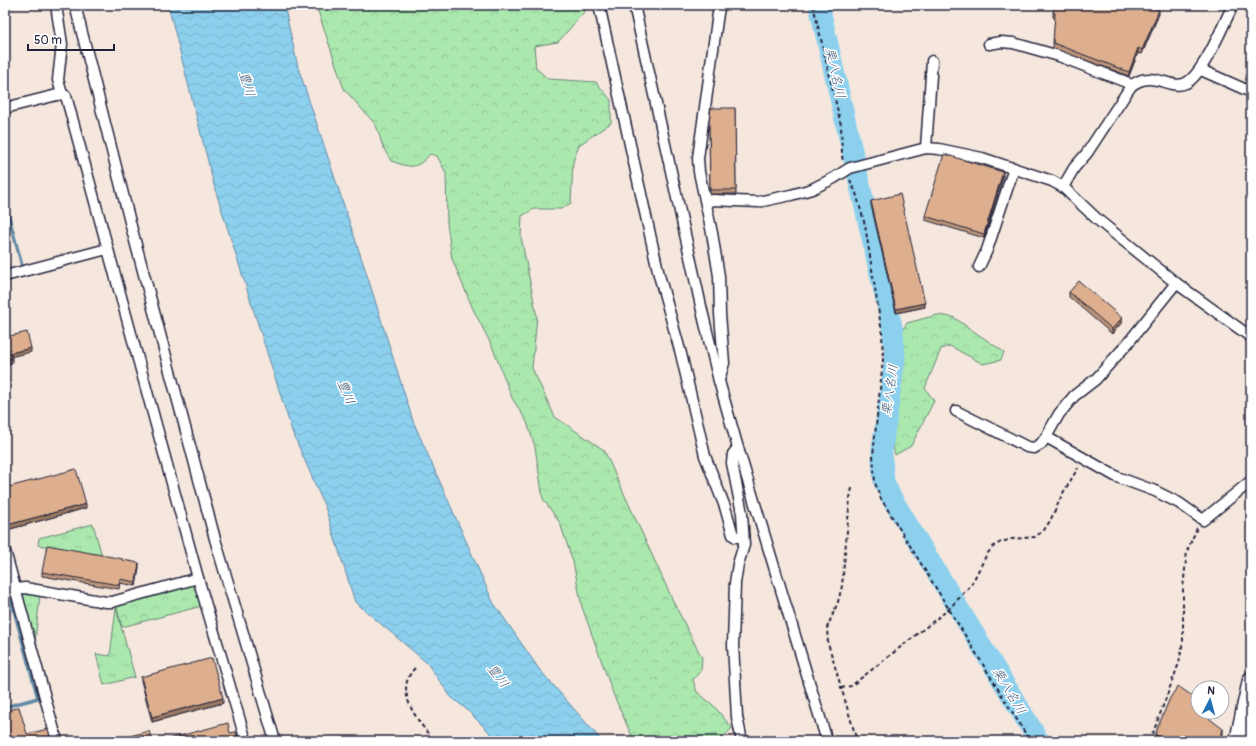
<svg xmlns="http://www.w3.org/2000/svg" width="1256" height="746" font-family="Pangolin,'Klee One',sans-serif">
<style>
.grass{fill:url(#grass-tufts);stroke:#668574}
.forest{fill:url(#forest-crowns);stroke:#668574}
.water{fill:url(#water-waves);stroke:#628aa6}
.lines{fill:none;stroke-linecap:round;stroke-linejoin:round}
.stream{stroke:#628aa6;stroke-width:3.5}
.river{stroke:#8cd0ee;stroke-width:21}
.street-casing{stroke:#22223b;stroke-width:13}
.primary-casing{stroke:#22223b;stroke-width:19}
.path{stroke:#22223b;stroke-width:2;stroke-dasharray:4 3;stroke-linecap:butt}
.street{stroke:#fff;stroke-width:10}
.primary{stroke:#fff;stroke-width:16}
.wall{fill:#be967a;stroke:#22223b}
.shaded-wall{fill:#9b7a63;stroke:#22223b}
.building{fill:#ddaf8e;stroke:#22223b}
.labels{text-anchor:middle;dominant-baseline:central;stroke-width:3;stroke-linejoin:round;paint-order:stroke}
.water-label{font-size:13px;font-style:italic;fill:#475f7a;stroke:#fff}
</style>
<defs>
<pattern id="grass-tufts" width="24" height="20" patternUnits="userSpaceOnUse"><rect width="24" height="20" fill="#abe8ae"/><path d="M3 7l-1-3M5 7V3M7 7l1-3M15 17l-1-3M17 17v-4M19 17l1-3" fill="none" stroke="#93c797"/></pattern>
<pattern id="forest-crowns" width="20" height="18" patternUnits="userSpaceOnUse"><rect width="20" height="18" fill="#abe8ae"/><path d="M2 6a3 3 0 1 1 6 0M12 15a3 3 0 1 1 6 0" fill="none" stroke="#93c797"/></pattern>
<pattern id="water-waves" width="16" height="10" patternUnits="userSpaceOnUse"><rect width="16" height="10" fill="#8cd0ee"/><path d="M0 5q4-4 8 0t8 0" fill="none" stroke="#78b2cd"/></pattern>
</defs>
<rect width="100%" height="100%" fill="#f5e7dd"/>
<filter id="ink" filterUnits="userSpaceOnUse"><feTurbulence type="fractalNoise" baseFrequency=".025" numOctaves="2"/><feDisplacementMap in="SourceGraphic" scale="8" xChannelSelector="R" yChannelSelector="G"/><feConvolveMatrix kernelMatrix="1 2 1 2 8 2 1 2 1" color-interpolation-filters="sRGB"/></filter>
<g filter="url(#ink)">
<g class="grass">
<path d="M93,524L102,556L38,545L39,538Z"/>
<path d="M21,593L40,595L35,642Z"/>
<path d="M116,608L135,677L104,685L96,654L110,656Z"/>
</g>
<g class="forest">
<path d="M316,5H587L585,11L558,42L534,46L536,68L548,79L596,82L611,100V123L579,145L573,162L571,203L561,209H534L522,216L521,237L537,317L532,368L555,417L604,450L674,603L702,658L701,670L693,680L697,692L713,705L732,728L720,741H634L614,696L582,607L573,562L560,523L543,499L535,447L527,422L512,398L492,346L473,309L452,259L447,223L446,173L437,156L430,154C416,171 409,167 391,161L383,147L376,125L344,89Z"/>
<path d="M937,315L953,317L1004,352L1001,360L983,364L950,346L941,349L925,388L934,401L911,446L895,455L891,438L903,355L901,332L907,323Z"/>
<path d="M195,583L202,606L122,627L116,605Z"/>
</g>
<path class="water" d="M168,5H284L298,67L367,275L413,421L493,602L539,669L602,741H498L465,708L451,697L427,663L355,602L325,507L292,431L215,189Z"/>
<g class="lines">
<g class="stream">
<path d="M5,202L22,266"/>
<path d="M5,707L38,698L10,596"/>
</g>
<path class="river" d="M819,5L893,331L895,359L882,449V461L884,482L891,497L1039,741"/>
<g class="street-casing">
<g id="street">
<path d="M56,5L62,44L58,80L62,94"/>
<path d="M75,5L131,226L215,539L275,741"/>
<path d="M599,5L659,275L681,354L705,456L725,507L733,535L736,537H741L743,534"/>
<path d="M634,5L703,315L719,381L738,448L827,741"/>
<path d="M989,44L1001,42L1013,43L1059,56L1126,82L1131,86"/>
<path d="M1201,70L1251,92"/>
<path d="M5,108L57,95L62,94L66,96L198,578L246,741"/>
<path d="M926,148L932,61"/>
<path d="M1063,187L1074,168L1087,153L1131,86C1152,68 1170,91 1186,83C1203,75 1224,23 1233,5"/>
<path d="M707,202L712,200L758,202L791,195L812,189L834,178L850,168L926,148L939,149L982,158L1052,181L1063,187L1098,220L1176,283L1251,337"/>
<path d="M979,267L987,250L1014,168"/>
<path d="M5,276L107,249"/>
<path d="M719,380L724,363L720,314L719,276L712,233L699,172L698,158L718,13L720,5"/>
<path d="M956,411L1027,447L1034,448L1041,444L1046,437L1059,414L1074,396L1096,379L1128,343L1176,283"/>
<path d="M1046,437L1117,477L1155,491L1179,503L1203,520L1251,481"/>
<path d="M738,448L733,454L732,463L742,513L744,545L738,564L735,583L733,645L737,717L742,741"/>
<path d="M5,551L57,741"/>
<path d="M5,592L15,589L25,588L106,602H112L198,578"/>
</g>
</g>
<g class="primary-casing">
<path id="primary" d="M1238,741L1251,680"/>
</g>
<g class="path">
<path d="M813,5L841,125L842,156L843,161"/>
<path d="M850,180L856,193L865,225L882,333L883,360L873,455L875,483L880,497L1030,741"/>
<path d="M852,488L850,498L842,586L838,602L827,628L828,643L857,741"/>
<path d="M415,668C392,691 419,722 434,741"/>
<path d="M841,688L851,686L949,609L971,585L987,554L994,546L1001,542L1012,539L1035,537L1044,530L1050,521L1063,493L1078,468"/>
<path d="M470,741L478,740L482,741"/>
<path d="M1150,741L1179,663L1183,641V588L1187,551L1197,528"/>
</g>
<use href="#street" class="street"/>
<use href="#primary" class="primary"/>
</g>
<g class="wall">
<path d="M1053,12L1159,14L1142,54L1138,53L1129,76L1053,48L1055,18L1053,17Z"/>
<path d="M735,108L736,194H710L709,123Z"/>
<path d="M1003,177L984,238L925,220V216Z"/>
<path d="M871,201L925,307L896,313L871,205Z"/>
<path d="M1069,292L1122,322L1112,334L1069,297Z"/>
<path d="M5,488L86,508L7,530L5,521Z"/>
<path d="M123,560L139,567L136,586L120,583L119,589L42,576V572Z"/>
<path d="M141,677L223,703L152,722L141,681Z"/>
<path d="M1211,712L1207,718L1223,733L1221,741H1159L1155,738V734Z"/>
</g>
<g class="shaded-wall">
<path d="M1159,10V14L1142,54V50Z"/>
<path d="M1138,48V53L1129,76V72Z"/>
<path d="M1003,172V177L984,238V234Z"/>
<path d="M925,303V307L896,313V309Z"/>
<path d="M1122,318V322L1112,334V329Z"/>
<path d="M31,348V352L10,357V353Z"/>
<path d="M12,358V363L5,364V360Z"/>
<path d="M86,504V508L7,530V525Z"/>
<path d="M139,563V567L136,586V582Z"/>
<path d="M223,698V703L152,722V717Z"/>
<path d="M1208,712H1211V713L1206,720V716Z"/>
<path d="M1223,729V733L1221,741H1220Z"/>
</g>
<g class="building">
<path d="M1055,5H1146L1159,10L1142,50L1138,48L1129,72L1053,43L1055,13L1053,12Z"/>
<path d="M711,108H735L736,190H710L709,123Z"/>
<path d="M944,154L1003,172L984,234L925,216Z"/>
<path d="M900,194L925,303L896,309L871,201Z"/>
<path d="M1079,281L1122,318L1112,329L1069,292Z"/>
<path d="M27,332L31,348L10,353L12,358L5,360V333L6,337Z"/>
<path d="M76,469L86,504L7,525L5,517V488Z"/>
<path d="M47,545L123,559V560L139,563L136,582L120,579L119,585L42,572Z"/>
<path d="M212,658L223,698L152,717L141,677Z"/>
<path d="M1178,686L1198,700V712H1208L1206,716L1223,729L1220,741H1165L1155,734L1170,698Z"/>
<path d="M19,707L27,734L48,729L51,741H5V711Z"/>
<path d="M228,723L230,733L236,732L238,741H161Z"/>
<path d="M149,731L152,741H111Z"/>
</g>
</g>
<g class="labels">
<g class="water-label">
<text transform="translate(835 73) rotate(77)">栗八名川</text>
<text transform="translate(247 84) rotate(74)">豊川</text>
<text transform="translate(890 390) rotate(-82)">栗八名川</text>
<text transform="translate(346 392) rotate(68)">豊川</text>
<text transform="translate(498 676) rotate(53)">豊川</text>
<text transform="translate(1009 691) rotate(59)">栗八名川</text>
</g>
</g>
<rect width="1256" height="746" fill="none" stroke="#fff" stroke-width="20"/>
<rect x="10" y="10" width="1236" height="726" fill="none" stroke="#22223b" stroke-width="1.5" filter="url(#ink)"/>
<g transform="translate(1210 700) rotate(6)"><circle r="19" fill="#ffffff" stroke="#a7a7b1"/>
<path d="M0-3L7 15L0 10L-7 15Z" fill="#1f6fb2"/>
<text y="-6" font-size="11" font-weight="bold" text-anchor="middle" fill="#22223b">N</text>
</g>
<path d="M28 44v6h86v-6" fill="none" stroke="#22223b" stroke-width="2"/>
<text x="34" y="44" font-size="12" fill="#22223b" stroke="#ffffff" stroke-width="3" paint-order="stroke">50 m</text>
</svg>
